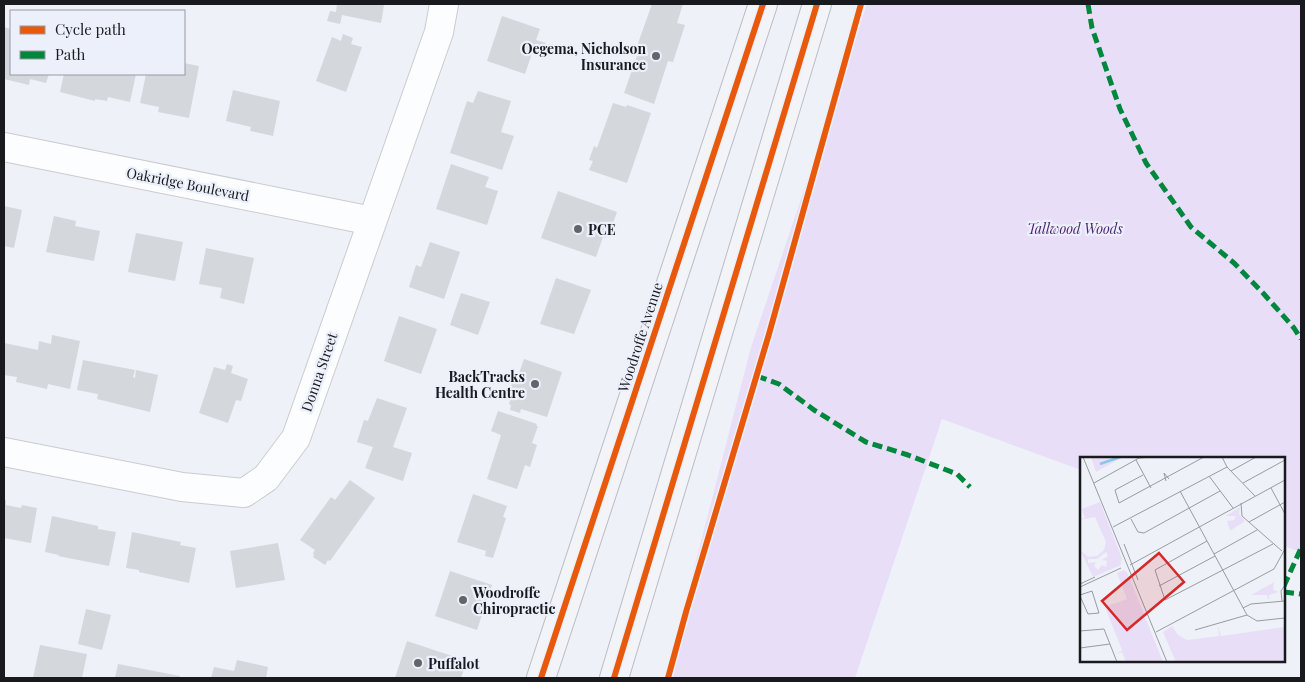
<svg xmlns="http://www.w3.org/2000/svg" width="1305" height="682" font-family="'Playfair Display',serif">
<style>
.green{fill:#e8def8}
.building{fill:#d4d7db}
.lines{fill:none;stroke-linecap:round;stroke-linejoin:round}
.minor-casing{stroke:#caccd1;stroke-width:30}
.major-casing{stroke:#bbbcc6;stroke-width:30}
.minor{stroke:#fcfdfe;stroke-width:28}
.major{stroke:#f3f4f8;stroke-width:28}
.quiet{stroke:#00873e;stroke-width:5;stroke-dasharray:10 5;stroke-linecap:butt}
.cycleway-casing{stroke:#ebf0fb;stroke-width:9}
.cycleway{stroke:#e8590c;stroke-width:6}
.poi-dot{fill:#63656a;stroke:#ebf0fb;stroke-width:2}
.labels{text-anchor:middle;dominant-baseline:central;stroke-width:4.5;stroke-linejoin:round;paint-order:stroke}
.poi-label{font-size:14px;font-weight:bold;fill:#181a1e;stroke:#ebf0fb;text-anchor:start}
.street-label{font-size:14px;fill:#181a1e;stroke:#ebf0fb}
.park-label{font-size:14px;font-style:italic;fill:#4f1f70;stroke:#ebf0fb}
.inset-river{fill:none;stroke:#88c8e7;stroke-width:2.5}
.inset-road{fill:none;stroke:#989ba1;stroke-width:1}
.view{fill:#d62828;fill-opacity:0.15;stroke:#d62828;stroke-width:2.5}
.inset-edge{fill:none;stroke:#181a1e;stroke-width:2.5}
</style>
<rect width="100%" height="100%" fill="#eef1f8"/>
<path class="green" d="M867,4H1301V552L1284,546V458H1081V470L942,419L855,678H666L751,347Z"/>
<g class="building">
<path d="M337,4L384,5L381,23L342,15L340,24L327,21L330,11L336,12Z"/>
<path d="M652,4H683L677,23L685,25L673,62L668,61L654,104L624,93L639,50L636,49Z"/>
<path d="M502,16L540,29L536,40L546,43L541,56L532,53L525,74L487,61Z"/>
<path d="M4,27L11,29V74H49L46,83L30,79L29,85L4,79Z"/>
<path d="M343,34L353,38L351,44L362,47L346,92L316,81L332,37L341,41Z"/>
<path d="M184,63L199,66L189,118L158,112L159,107L140,103L146,74H184Z"/>
<path d="M64,74H136L130,102L108,97L107,101L95,99V101L60,92Z"/>
<path d="M233,90L280,101L273,136L250,131L251,127L226,121Z"/>
<path d="M478,91L511,101L501,132L514,136L502,170L450,153L467,101L473,103Z"/>
<path d="M613,103L626,107L627,105L651,113L627,183L589,170L593,161L589,160L594,146L597,148Z"/>
<path d="M451,164L489,177L485,187L498,191L487,225L436,209Z"/>
<path d="M558,191L617,212L609,234H608L606,238L603,237L596,257L541,238Z"/>
<path d="M4,206L22,210L14,248L4,246Z"/>
<path d="M54,216L76,221L75,226L100,231L94,261L46,252Z"/>
<path d="M136,233L183,242L175,281L128,272Z"/>
<path d="M430,242L460,252L444,299L409,287L416,265L421,267Z"/>
<path d="M206,248L254,258L244,304L220,298L222,288L199,284Z"/>
<path d="M556,278L591,290L574,334L540,324Z"/>
<path d="M461,293L490,302L478,335L450,325Z"/>
<path d="M399,316L437,329L421,374L384,361Z"/>
<path d="M52,335L80,341L70,389L48,384L47,389L16,382L17,377L4,375V343L38,350L39,341L51,344Z"/>
<path d="M524,359L562,372L547,417L521,409L520,413L510,410L511,405L509,404L514,390L510,389L514,378L517,379Z"/>
<path d="M83,360L135,370L133,377L135,378L136,370L158,375L150,412L97,399L98,394L77,390Z"/>
<path d="M227,364L233,366L231,373L248,379L241,401L236,400L228,423L199,413L214,367L225,370Z"/>
<path d="M377,398L407,408L393,447L412,453L403,481L365,468L373,447L357,442L364,420L368,421Z"/>
<path d="M498,411L537,424L536,426H538L532,443L537,445L530,467L525,465L517,489L487,479L501,435L491,431Z"/>
<path d="M350,480L375,498L330,561L328,560L325,565L313,557L314,555L313,553L315,550L300,540L331,497L335,500Z"/>
<path d="M473,494L507,506L503,517L506,518L493,558L485,556L486,551L457,542Z"/>
<path d="M4,500H6V505L21,508L22,505L37,508L31,543L4,538Z"/>
<path d="M52,516L98,526V529L116,532L109,566L58,556L59,555L45,552Z"/>
<path d="M132,532L181,542L180,545L196,548L189,583L139,572V570L126,568Z"/>
<path d="M278,543L285,580L236,588L230,551Z"/>
<path d="M450,571L492,585L477,630L435,616Z"/>
<path d="M86,609L111,615L102,650L78,644Z"/>
<path d="M407,641L467,661L461,678H395Z"/>
<path d="M40,645L87,654L82,678H33Z"/>
<path d="M237,660L268,667L266,678H211L214,667L234,671Z"/>
<path d="M118,664L180,676L179,678H115Z"/>
</g>
<g class="lines">
<g class="minor-casing">
<g id="minor">
<path d="M4,147L372,221"/>
<path d="M4,452L182,487L244,493L266,478L296,438L439,32L444,4"/>
</g>
</g>
<g class="major-casing">
<g id="major">
<path d="M541,678L763,4"/>
<path d="M614,678L817,4"/>
</g>
</g>
<use href="#minor" class="minor"/>
<use href="#major" class="major"/>
<g class="quiet">
<path d="M1088,4L1092,28L1120,109L1146,163L1191,227L1234,263L1263,293L1294,328L1301,339"/>
<path d="M757,376L779,384L814,410L866,442L908,455L957,474L970,487"/>
<path d="M1284,586L1301,548"/>
<path d="M1284,592L1301,594"/>
</g>
<g class="cycleway-casing">
<g id="cycleway">
<path d="M541,678L763,4"/>
<path d="M614,678L817,4"/>
<path d="M668,678L686,612L769,334L861,4"/>
</g>
</g>
<use href="#cycleway" class="cycleway"/>
</g>
<g class="poi-dot">
<circle cx="656" cy="56" r="5"/>
<circle cx="578" cy="229" r="5"/>
<circle cx="535" cy="384" r="5"/>
<circle cx="463" cy="600" r="5"/>
<circle cx="418" cy="663" r="5"/>
</g>
<g class="labels">
<g class="poi-label">
<text x="646" y="48" text-anchor="end">Oegema, Nicholson<tspan x="646" dy="16">Insurance</tspan></text>
<text x="588" y="229">PCE</text>
<text x="525" y="376" text-anchor="end">BackTracks<tspan x="525" dy="16">Health Centre</tspan></text>
<text x="473" y="592">Woodroffe<tspan x="473" dy="16">Chiropractic</tspan></text>
<text x="428" y="663">Puffalot</text>
</g>
<g class="street-label">
<text transform="translate(188 184) rotate(11)">Oakridge Boulevard</text>
<text transform="translate(640 337) rotate(-72)">Woodroffe Avenue</text>
<text transform="translate(319 372) rotate(-71)">Donna Street</text>
</g>
<g class="park-label">
<text x="1075" y="228">Tallwood Woods</text>
</g>
</g>
<g transform="translate(1080 457)">
<rect width="205" height="205" fill="#eef1f8"/>
<path d="M11,0H43L16,15ZM20,45L43,104L41,102V108L13,120L0,93L8,100L17,99L24,93L26,85L15,60L0,63L5,61L2,52ZM26,95L28,99L22,103L27,104L26,110L22,108L18,113L14,109L16,105L8,106V102H17ZM160,50L159,57L165,64L150,74L147,64L154,63L156,59H146ZM44,113L47,115L83,205H46L42,195L36,197L42,193L25,150L47,142L37,116ZM194,125L193,133L199,135L189,138V144L187,138H171ZM205,163V205H96L83,175L92,169L98,178L107,183L139,179L138,169L141,179L204,170Z" fill="#e8def8" fill-rule="evenodd"/>
<path class="inset-river" d="M20,7L40,0"/>
<path class="inset-road" d="M3,0L87,205M142,0L147,10L175,39M56,3L71,31M151,14L176,0M63,18L35,33L39,46L124,0M129,19L153,51M86,24L84,16L89,22M14,26L59,1L73,0M163,26L205,3M191,31L205,57M100,34L167,158L177,164L205,161M161,46L162,59L202,94M51,62L58,75L64,76L140,34M169,65L205,45M33,70L147,10M127,84L75,113L85,143L193,87M44,87L58,123M134,97L177,73M50,108L205,23M0,127L15,120M79,129L135,99M0,130L41,111M0,138L12,134L19,156L8,157L0,139M202,144L201,134L205,128M163,151L171,147L205,144M115,173L167,158M0,174L24,172L37,205M76,175L194,112L205,92M0,191L30,187"/>
<path class="view" d="M79,96L104,125L47,173L22,144Z"/>
<rect width="205" height="205" class="inset-edge"/>
</g>
<rect width="1305" height="682" fill="none" stroke="#181a1e" stroke-width="10"/>
<rect x="10" y="10" width="175" height="65" fill="#ebf0fb" stroke="#979aa3"/>
<rect x="20" y="26" width="25" height="8" fill="#e8590c" stroke="#979aa3"/>
<text x="55" y="35" font-size="15" fill="#181a1e">Cycle path</text>
<rect x="20" y="51" width="25" height="8" fill="#00873e" stroke="#979aa3"/>
<text x="55" y="60" font-size="15" fill="#181a1e">Path</text>
</svg>
